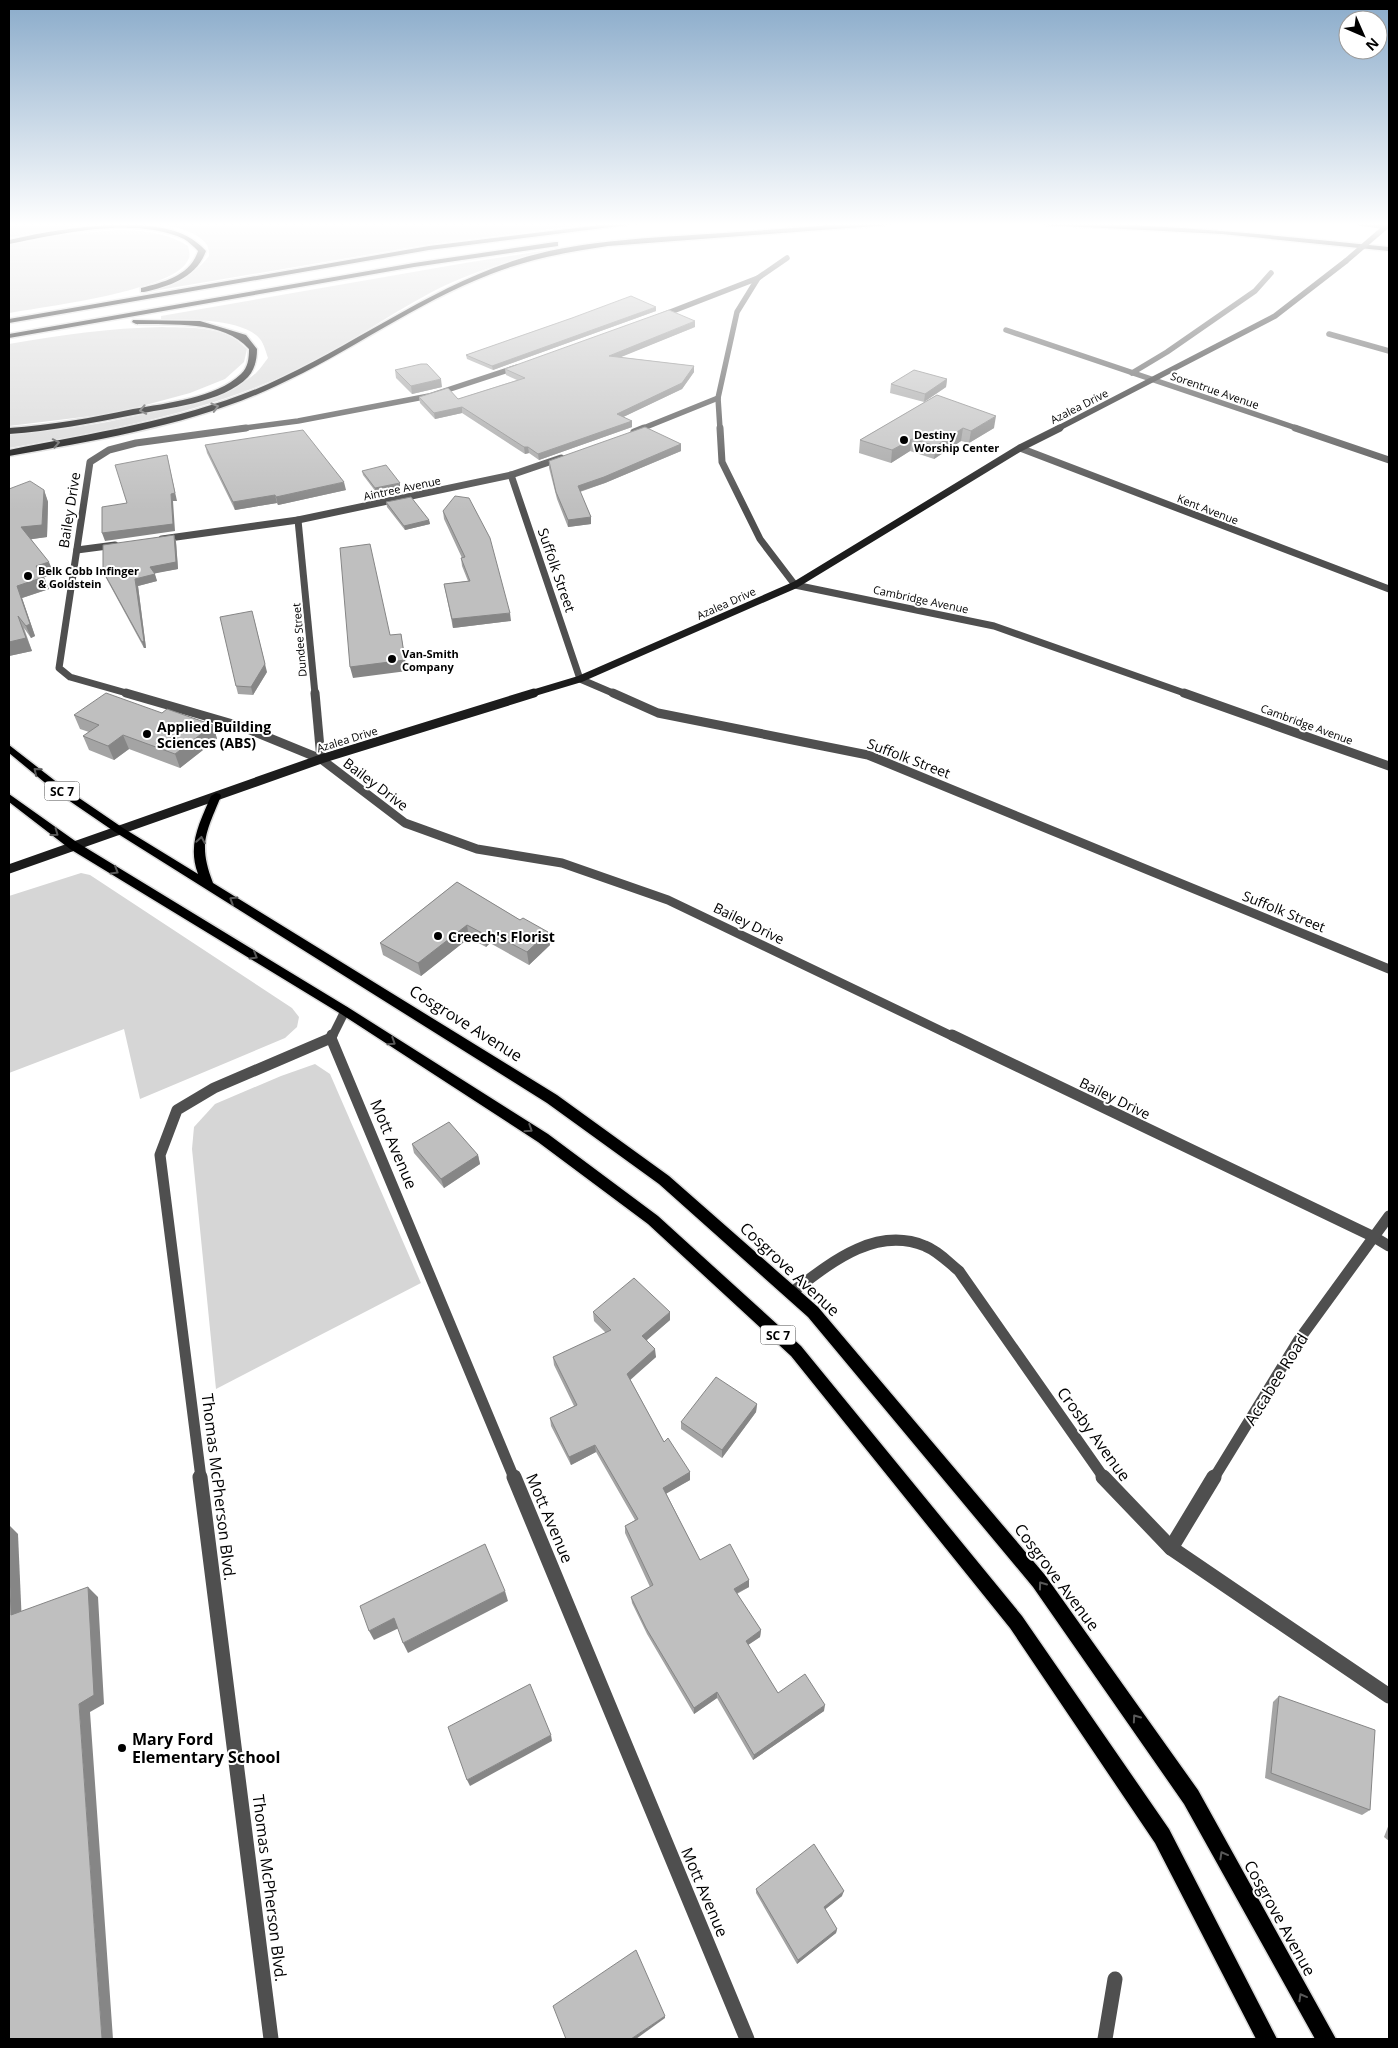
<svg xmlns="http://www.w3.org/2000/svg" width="1398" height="2048" font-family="'Open Sans',sans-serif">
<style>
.green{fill:#d6d6d6}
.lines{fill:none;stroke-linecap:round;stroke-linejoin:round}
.primary-casing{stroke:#dbdbdb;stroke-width:3}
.highway-casing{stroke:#dbdbdb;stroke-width:3}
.street-far4{stroke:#4f4f4f;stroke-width:5.5}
.street-far3{stroke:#4f4f4f;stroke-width:7}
.street-far2{stroke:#4f4f4f;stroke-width:9}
.street-far1{stroke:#4f4f4f;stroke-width:11}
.street{stroke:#4f4f4f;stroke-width:15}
.secondary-far2{stroke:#1c1c1c;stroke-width:5.5}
.secondary-far1{stroke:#1c1c1c;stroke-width:7}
.secondary{stroke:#1c1c1c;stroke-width:9}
.primary{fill:#000;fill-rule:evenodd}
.highway{fill:#000;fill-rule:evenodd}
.secondary-bridge{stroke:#1c1c1c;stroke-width:5.5}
.wall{fill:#a4a4a4}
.shaded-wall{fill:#868686}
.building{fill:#bfbfbf;stroke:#868686}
.oneway{stroke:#595959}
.poi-dot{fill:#000;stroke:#fff;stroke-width:2}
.labels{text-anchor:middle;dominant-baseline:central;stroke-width:4;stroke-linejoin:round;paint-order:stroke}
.far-street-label{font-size:11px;fill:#000;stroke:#fff}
.far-poi-label{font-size:11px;font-weight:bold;fill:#000;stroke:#fff;text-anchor:start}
.shield{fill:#fff;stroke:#4c4c4c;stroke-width:1}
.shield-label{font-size:12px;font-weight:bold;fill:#000}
.street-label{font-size:14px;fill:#000;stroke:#fff}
.poi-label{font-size:14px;font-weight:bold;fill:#000;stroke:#fff;text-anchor:start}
.near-street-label{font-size:16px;fill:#000;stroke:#fff}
.near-poi-label{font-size:16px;font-weight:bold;fill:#000;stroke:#fff;text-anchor:start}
</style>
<rect width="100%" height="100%" fill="#fff"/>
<g class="green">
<path d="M9,223H598L425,245L147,292C172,284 192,278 209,256C209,253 209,248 207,245C182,207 48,230 9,238Z"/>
<path d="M119,230C143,231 166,232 188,246C189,251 191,255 188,260C175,291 42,307 9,313V245L48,236Z"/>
<path d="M561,248C516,259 471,271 430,293C383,318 340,350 292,372C203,413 105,431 9,448V433C74,431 138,418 201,398C219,393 242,386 256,373C261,368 264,363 268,358C266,352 264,344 260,339C243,318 186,320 161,319V316L465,263Z"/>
<path d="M162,327C185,328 215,326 235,339C239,341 243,346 247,349L244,362L225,379L190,393L116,413L9,426V344C60,335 110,328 162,327Z"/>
<path d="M81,873L90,875L292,1008L299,1017L297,1027L285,1038L140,1099L124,1029L9,1073V896Z"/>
<path d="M315,1064L330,1074L421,1283L216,1389L192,1149L194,1127L215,1104L281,1076Z"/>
</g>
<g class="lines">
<g class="primary-casing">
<g id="primary">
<path d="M9,745L63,787L123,828L198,874C187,845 200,822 211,796L216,793L220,794L221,796C206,833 198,844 213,883L557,1095L669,1176L818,1307L1045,1575L1198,1790L1336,2039H1315L1184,1804L1033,1587L808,1317L659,1184L547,1103L115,832L55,791L9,753Z"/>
<path d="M9,794L78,843L349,1008L548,1134L658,1216L801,1346L1022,1616L1169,1829L1277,2039H1256L1155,1843L1010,1628L791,1356L648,1224L538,1142L341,1014L70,849L9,802Z"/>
</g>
</g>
<g class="highway-casing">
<g id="highway">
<path d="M617,223H643L429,250L9,323V319L429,246Z"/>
<path d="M857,223H891L888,225L608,246C568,252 529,259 491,274C415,303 349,353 276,386C193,425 98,440 9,456V450C96,432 186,420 268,384C353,346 427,289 516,260C572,242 633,239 692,235C747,232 802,227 857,223Z"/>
<path d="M1041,223C1157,223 1273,235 1389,247V251L1222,234L1044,225Z"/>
<path d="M111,225C144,225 182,224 206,251C196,278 170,286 144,292H141V288C164,282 190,276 198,251C194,247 189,242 184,239C134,216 60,234 9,244V240C43,232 76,227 111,225Z"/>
<path d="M555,242H558V246L414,267L9,338V334L414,263Z"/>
<path d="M133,320L200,321L246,335L257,349C257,359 255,369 248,377C223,403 167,408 133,415C92,423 51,431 9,434V428C51,425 92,418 133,409C167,403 216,398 241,374C248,368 249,358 249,349C224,320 171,325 136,324L132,322Z"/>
</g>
</g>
<g class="street-far4">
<path d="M1360,223L1389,227"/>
<path d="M660,316L758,278"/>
<path d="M1006,330L1299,429"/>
<path d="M1329,334L1389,351"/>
<path d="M1132,373L1167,352L1255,291L1271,273"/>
<path d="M237,429L298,421L429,396L517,367"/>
<path d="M641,429L718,398"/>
<path d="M720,429L718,398L737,312L758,278L787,258"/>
</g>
<g class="street-far3">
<path d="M720,428L722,462L760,539L795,585L994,626L1187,694"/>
<path d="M1295,428L1389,460"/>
<path d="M634,432L644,428"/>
<path d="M1020,448L1389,589"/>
<path d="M511,475L580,679L615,694"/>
<path d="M298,520L315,694"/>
<path d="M162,539L298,520L511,475L561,458"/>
<path d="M77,550L115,545"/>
<path d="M130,694L70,677L59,668L90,462L109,450L136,443L246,428"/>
</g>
<g class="street-far2">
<path d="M126,693L243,727L321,759L405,823L477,849L562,863L668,900L954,1037"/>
<path d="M315,693L321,759"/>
<path d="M613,693L658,713L868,755L1389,969"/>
<path d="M1184,693L1389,766"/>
<path d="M332,1037L345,1011"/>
</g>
<g class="street-far1">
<path d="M332,1035L331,1038L514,1478"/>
<path d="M952,1035L1374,1237L1389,1246"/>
<path d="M791,1293C829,1264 875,1225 925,1246C938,1251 948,1262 959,1271L1104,1478"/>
<path d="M201,1478L160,1155L177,1110L214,1088L331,1038"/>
<path d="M1214,1478L1298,1341L1389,1216"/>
</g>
<g class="street">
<path d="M200,1477L271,2039"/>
<path d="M514,1477L747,2039"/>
<path d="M1103,1477L1171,1548L1389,1696"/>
<path d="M1171,1548L1214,1477"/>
<path d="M1105,2039L1115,1979"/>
</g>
<path class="secondary-far2" d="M1057,429L1275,316L1346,261"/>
<path class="secondary-far1" d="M530,694L580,679L795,585L1020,448L1060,428"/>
<path class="secondary" d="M9,869L321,759L534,693"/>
<use href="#primary" class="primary"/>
<use href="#highway" class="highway"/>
<path class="secondary-bridge" d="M1346,261L1389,224"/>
</g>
<g class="wall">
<path d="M656,311L493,370L467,359L466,355L572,318Z"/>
<path d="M695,327L620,357L694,366V372L682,389L623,417L632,421V427L539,460L529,453L525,454L462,413L435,419L420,403L419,397L458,399L517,380L506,375L505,369Z"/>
<path d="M395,370L442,387L412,394L396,378Z"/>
<path d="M947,379L946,387L924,402L890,393L891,384Z"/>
<path d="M937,395L994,428L969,443L961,441L934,459L910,451L891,463L859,453L860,440Z"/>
<path d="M681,444V451L605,483L580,492L591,517V524L568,527L557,499L549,468V461Z"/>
<path d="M205,445L346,490L278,505L277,503L235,510L207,453Z"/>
<path d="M362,471L400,487L376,492L363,475Z"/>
<path d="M9,489L44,490L48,502L47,537L31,539L54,574L44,577L49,589L22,598L35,636L31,638L24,628L32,651L9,656Z"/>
<path d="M386,502L429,520L430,524L405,530L387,507Z"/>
<path d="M443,511L511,621L453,628L444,584L468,581L462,566L461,558H462L444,519Z"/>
<path d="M174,535L176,542L178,569L154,573L157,581L138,586L146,648H144L106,578L103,571Z"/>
<path d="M267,672L253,695L238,694L236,686Z"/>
<path d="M162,713L213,725L217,739L180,768L129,749L114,760L89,750L83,736L89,732L80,729L74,715Z"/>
<path d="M457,882L520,920L548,932L550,945L529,965L490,943L486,947L469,938L421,976L383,955L380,943Z"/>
<path d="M412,1144L478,1155L480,1164L444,1188L414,1153Z"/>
<path d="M593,1312L670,1320L647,1340L656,1357L630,1379L664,1442L690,1472V1480L666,1493L700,1560L749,1580V1587L737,1594L761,1630L760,1637L748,1645L778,1693L824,1711L753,1760L717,1698L694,1714L647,1634L632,1603L631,1597L650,1587L625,1533V1526L635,1520L596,1452L571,1465L551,1426L550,1418L574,1406L554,1365L553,1357L606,1333L594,1321Z"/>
<path d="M757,1404L756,1412L722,1458L681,1429V1422Z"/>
<path d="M1279,1696L1370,1810L1362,1815L1265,1778L1273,1702Z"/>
<path d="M1389,1824V1841L1384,1837Z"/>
<path d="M756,1889L842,1896L825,1909L837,1929L836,1933L797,1964L756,1893Z"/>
</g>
<g class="shaded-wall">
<path d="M656,307V311L493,370L492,366Z"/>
<path d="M695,321V327L609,362V356Z"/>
<path d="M694,366V372L682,389L617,420V414Z"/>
<path d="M441,379L442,387L412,394L411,386Z"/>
<path d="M947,379L946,387L924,402L925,394Z"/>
<path d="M462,407V413L435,419L434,413Z"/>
<path d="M996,416L994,428L969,443L971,431Z"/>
<path d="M632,421V427L539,460L538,454Z"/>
<path d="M963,428L961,441L934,459L936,446Z"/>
<path d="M912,439L910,451L891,463L892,450Z"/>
<path d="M681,444V451L605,483L578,492V486Z"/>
<path d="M524,447H528L529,453L525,454Z"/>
<path d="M167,455L177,501H173L175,531L105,541L102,533Z"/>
<path d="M344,482L346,490L278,505L276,497Z"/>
<path d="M400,483V487L376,492L375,488Z"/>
<path d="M44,490L48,502L47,537L26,540L21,527Z"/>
<path d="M275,495L277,503L235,510L233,502Z"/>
<path d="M591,517V524L568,527V520Z"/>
<path d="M429,520L430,524L405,530L404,526Z"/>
<path d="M174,535L176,542L178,569L152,574L150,567Z"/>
<path d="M49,562L54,574L44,577L49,589L22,598L35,636L31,638L26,626L17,586L36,566Z"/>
<path d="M155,574L157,581L138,586L146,648H144L142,642L135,579Z"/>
<path d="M510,613L511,621L453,628L452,619Z"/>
<path d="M18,616L32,651L9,656V642Z"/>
<path d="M254,619L267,672L253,695L251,687Z"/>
<path d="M401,634L407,671L353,678L350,667Z"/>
<path d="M213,725L217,739L180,768L175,754Z"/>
<path d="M123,735L129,749L114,760L108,746Z"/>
<path d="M467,925L469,938L421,976L418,963Z"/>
<path d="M488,931L490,943L486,947L484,934Z"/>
<path d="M548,932L550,945L529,965L527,952Z"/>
<path d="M478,1155L480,1164L444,1188L441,1179Z"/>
<path d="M670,1312V1320L642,1344V1336Z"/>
<path d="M655,1349L656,1357L628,1382L627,1374Z"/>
<path d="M757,1404L756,1412L722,1458V1450Z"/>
<path d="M595,1445L596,1452L571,1465L569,1457Z"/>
<path d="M690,1472V1480L664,1495L663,1488Z"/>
<path d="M9,1525L18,1534L22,1625L11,1615L9,1559Z"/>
<path d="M749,1580V1587L733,1595L734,1589Z"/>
<path d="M88,1587L98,1597L104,1704L90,1712L113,2039H102L79,1704Z"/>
<path d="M505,1591L508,1601L408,1653L403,1643Z"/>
<path d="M394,1618L399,1628L374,1640L369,1631Z"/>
<path d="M761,1630L760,1637L745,1647L746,1641Z"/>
<path d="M717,1692V1698L694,1714V1708Z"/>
<path d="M825,1705L824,1711L753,1760L754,1755Z"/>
<path d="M551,1735L552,1741L470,1786L467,1780Z"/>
<path d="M844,1891L842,1896L822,1912L824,1907Z"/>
<path d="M837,1929L836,1933L797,1964L798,1960Z"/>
<path d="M665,2016V2018L636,2039H631Z"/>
</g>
<g class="building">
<path d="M631,296L656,307L492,366L466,355L572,318Z"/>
<path d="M669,310L695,321L609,356L694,366L682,383L617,414L632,421L538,454L528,447H524L462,407L434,413L419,397L448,388L458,399L525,378L505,369Z"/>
<path d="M421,364H427L441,379L411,386L395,370Z"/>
<path d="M914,370L947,379L925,394L891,384Z"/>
<path d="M937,395L996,416L971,431L963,428L936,446L912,439L892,450L860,440Z"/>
<path d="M645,427L681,444L604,477L578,486L591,517L568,520L556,492L549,461Z"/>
<path d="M303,430L344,482L276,497L275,495L233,502L205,445Z"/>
<path d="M167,455L175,493L171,494L173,524L102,533V507L127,503L115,465Z"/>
<path d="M386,465L400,483L375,488L362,471Z"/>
<path d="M30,481L44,490L42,525L21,527L49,562L36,566L44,577L17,586L30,624L26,626L18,616L26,638L9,642V605L10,604L9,603V489Z"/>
<path d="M455,496L469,498L490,538L510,613L452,619L444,584L470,581L461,558L465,557L443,511Z"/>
<path d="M411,497L429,520L404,526L386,502Z"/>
<path d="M174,535L176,562L150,567L155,574L135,579L144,641L142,642L103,571V545Z"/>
<path d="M370,544L390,635L401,634L405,660L350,667L340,548Z"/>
<path d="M252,611L265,664L251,687L236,686L220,617Z"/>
<path d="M106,693L162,713L167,709L213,725L175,754L123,735L108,746L83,736L99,725L74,715Z"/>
<path d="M457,882L520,920L523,918L548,932L527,952L488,931L484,934L467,925L418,963L380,943Z"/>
<path d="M449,1122L478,1155L441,1179L412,1144Z"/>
<path d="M634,1278L670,1312L642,1336L655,1349L627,1374L664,1442L668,1438L690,1472L663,1488L700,1560L730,1544L749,1580L734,1589L761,1630L746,1641L778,1693L805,1674L825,1705L754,1755L717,1692L694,1708L646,1628L631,1597L653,1585L625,1526L638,1519L595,1445L569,1457L550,1418L577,1405L553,1357L611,1330L593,1312Z"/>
<path d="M716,1377L757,1404L722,1450L681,1422Z"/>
<path d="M485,1544L505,1591L403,1643L394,1618L369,1631L360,1606Z"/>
<path d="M9,1559L11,1615L88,1587L94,1695L79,1704L102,2039H9Z"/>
<path d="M530,1684L551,1735L467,1780L448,1727Z"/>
<path d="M1279,1696L1375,1730L1370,1810L1271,1773Z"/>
<path d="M814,1844L844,1891L824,1907L837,1929L798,1960L756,1889Z"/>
<path d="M636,1950L665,2016L631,2039H566L553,2006Z"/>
</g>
<defs><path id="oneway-chevron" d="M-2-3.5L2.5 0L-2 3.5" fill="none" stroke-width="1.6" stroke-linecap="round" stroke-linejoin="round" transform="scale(1.25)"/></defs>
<g class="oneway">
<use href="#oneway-chevron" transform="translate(215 407) rotate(-16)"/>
<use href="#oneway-chevron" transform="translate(143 410) rotate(169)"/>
<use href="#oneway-chevron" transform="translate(56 443) rotate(-11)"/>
<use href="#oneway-chevron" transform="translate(37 771) rotate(-141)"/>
<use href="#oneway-chevron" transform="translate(55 833) rotate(36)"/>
<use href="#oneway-chevron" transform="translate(201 840) rotate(-81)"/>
<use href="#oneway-chevron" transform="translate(115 871) rotate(31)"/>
<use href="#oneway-chevron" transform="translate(233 900) rotate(-148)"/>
<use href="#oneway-chevron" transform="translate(254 956) rotate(31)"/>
<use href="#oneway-chevron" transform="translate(392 1042) rotate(33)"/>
<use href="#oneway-chevron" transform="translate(529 1129) rotate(33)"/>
<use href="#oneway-chevron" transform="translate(1042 1585) rotate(-126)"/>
<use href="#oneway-chevron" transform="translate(1136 1718) rotate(-125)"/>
<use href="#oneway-chevron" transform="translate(1223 1855) rotate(-119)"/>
<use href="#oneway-chevron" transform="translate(1302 1997) rotate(-119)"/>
</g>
<linearGradient id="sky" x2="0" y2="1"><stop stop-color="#8aabca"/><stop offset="0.44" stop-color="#fff"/><stop offset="1" stop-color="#fff" stop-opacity="0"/></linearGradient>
<rect width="1398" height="510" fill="url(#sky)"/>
<g class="poi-dot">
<circle cx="904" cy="440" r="5"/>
<circle cx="28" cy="576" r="5"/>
<circle cx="392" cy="659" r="5"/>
<circle cx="147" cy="734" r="5"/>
<circle cx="438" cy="936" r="5"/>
<circle cx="122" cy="1748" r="5"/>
</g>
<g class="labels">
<g class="far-street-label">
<text transform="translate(1215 390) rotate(19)">Sorentrue Avenue</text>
<text transform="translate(1079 406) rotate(-27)">Azalea Drive</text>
<text transform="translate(402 488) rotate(-12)">Aintree Avenue</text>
<text transform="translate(1208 509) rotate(21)">Kent Avenue</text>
<text transform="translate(921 599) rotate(12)">Cambridge Avenue</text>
<text transform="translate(726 603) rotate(-24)">Azalea Drive</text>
<text transform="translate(299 640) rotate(-95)">Dundee Street</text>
<text transform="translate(1307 724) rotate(20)">Cambridge Avenue</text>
<text transform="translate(347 739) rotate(-17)">Azalea Drive</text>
</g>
<g class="far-poi-label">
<text x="914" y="434">Destiny<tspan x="914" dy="13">Worship Center</tspan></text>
<text x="38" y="570">Belk Cobb Infinger<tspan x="38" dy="13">&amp; Goldstein</tspan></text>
<text x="402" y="653">Van-Smith<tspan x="402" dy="13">Company</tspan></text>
</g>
<g class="shield">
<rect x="44.5" y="781.5" width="35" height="19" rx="4"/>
<rect x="760.5" y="1325.5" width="35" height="19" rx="4"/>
</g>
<g class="shield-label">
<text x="62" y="791">SC 7</text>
<text x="778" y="1335">SC 7</text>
</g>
<g class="street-label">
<text transform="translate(69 510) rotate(-81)">Bailey Drive</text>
<text transform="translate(557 570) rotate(71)">Suffolk Street</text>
<text transform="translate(909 758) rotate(21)">Suffolk Street</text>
<text transform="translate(376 784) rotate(37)">Bailey Drive</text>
<text transform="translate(1284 911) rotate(22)">Suffolk Street</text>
<text transform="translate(749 923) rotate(26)">Bailey Drive</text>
<text transform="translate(1115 1098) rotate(26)">Bailey Drive</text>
</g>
<g class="poi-label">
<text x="157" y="726">Applied Building<tspan x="157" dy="16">Sciences (ABS)</tspan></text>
<text x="448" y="936">Creech's Florist</text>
</g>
<g class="near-street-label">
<text transform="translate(466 1023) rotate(32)">Cosgrove Avenue</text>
<text transform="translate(394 1144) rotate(67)">Mott Avenue</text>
<text transform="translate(790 1269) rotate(43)">Cosgrove Avenue</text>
<text transform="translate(1276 1379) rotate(-58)">Accabee Road</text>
<text transform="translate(1094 1434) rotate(54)">Crosby Avenue</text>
<text transform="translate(219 1487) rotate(83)">Thomas McPherson Blvd.</text>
<text transform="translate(550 1518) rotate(67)">Mott Avenue</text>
<text transform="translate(1057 1577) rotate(53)">Cosgrove Avenue</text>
<text transform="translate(270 1888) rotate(83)">Thomas McPherson Blvd.</text>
<text transform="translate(705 1892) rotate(67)">Mott Avenue</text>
<text transform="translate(1280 1918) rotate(61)">Cosgrove Avenue</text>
</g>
<g class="near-poi-label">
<text x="132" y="1739">Mary Ford<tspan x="132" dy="18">Elementary School</tspan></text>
</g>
</g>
<rect width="1398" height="2048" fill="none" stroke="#000000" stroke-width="20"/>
<g transform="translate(1363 35) rotate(135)"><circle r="24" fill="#ffffff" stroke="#999999"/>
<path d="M0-4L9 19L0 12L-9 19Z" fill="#000000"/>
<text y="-8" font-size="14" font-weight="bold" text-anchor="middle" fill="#000000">N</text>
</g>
</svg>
